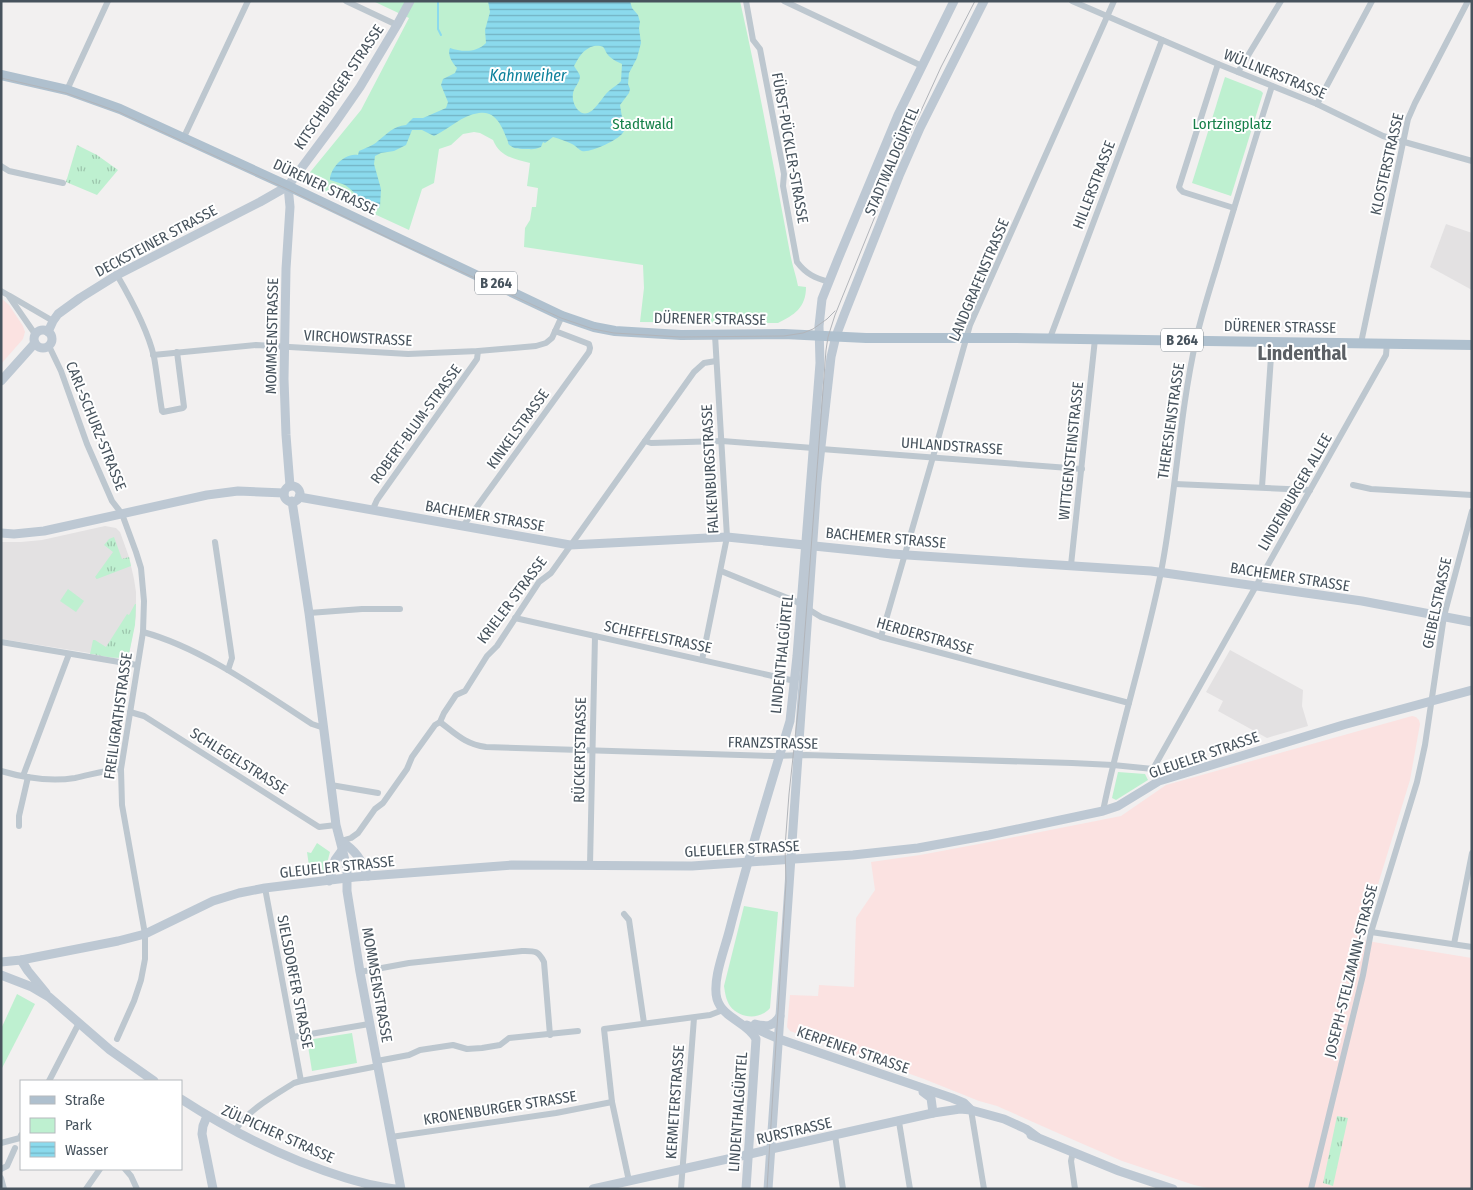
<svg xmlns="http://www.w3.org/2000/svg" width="1473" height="1190" font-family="'Fira Sans Condensed',sans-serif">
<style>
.education{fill:#e3e1e2}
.medical{fill:#fbe2e1}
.grass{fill:url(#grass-tufts)}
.green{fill:#bef0d0}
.water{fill:url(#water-rules);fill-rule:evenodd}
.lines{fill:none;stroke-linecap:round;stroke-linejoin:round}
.stream{stroke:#8bdaed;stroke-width:2}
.street{stroke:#bdc7cf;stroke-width:6}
.secondary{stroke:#bdc8d3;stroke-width:9}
.primary{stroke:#afc0ce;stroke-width:10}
.tram{stroke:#b2b5ba;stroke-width:1}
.labels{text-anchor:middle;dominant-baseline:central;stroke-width:4;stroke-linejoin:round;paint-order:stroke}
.shield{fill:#fff;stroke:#7e878e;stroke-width:1}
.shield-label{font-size:14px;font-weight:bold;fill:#47535d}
.street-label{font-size:15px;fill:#47535d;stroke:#fff}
.park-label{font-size:15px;fill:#17804a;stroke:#fff}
.water-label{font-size:16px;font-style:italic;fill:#0c819c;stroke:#fff}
.district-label{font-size:20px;font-weight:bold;fill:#5c6065;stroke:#fff}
</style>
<defs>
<pattern id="grass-tufts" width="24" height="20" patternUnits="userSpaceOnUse" patternTransform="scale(1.25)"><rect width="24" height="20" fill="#bef0d0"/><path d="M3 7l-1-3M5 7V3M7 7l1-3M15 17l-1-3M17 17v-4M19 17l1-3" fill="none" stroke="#9cc5ac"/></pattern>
<pattern id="water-rules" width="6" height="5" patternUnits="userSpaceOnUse" patternTransform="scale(1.25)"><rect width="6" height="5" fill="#8bdaed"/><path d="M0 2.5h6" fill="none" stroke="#73b3c3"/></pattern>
</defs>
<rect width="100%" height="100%" fill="#f2f0f0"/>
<g class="education">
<path d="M1446,224L1472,233V290L1430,267Z"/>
<path d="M105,526L116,528L120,532L129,557L134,579L136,592V616L129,654L127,657L120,658L2,639L1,542H21L42,540Z"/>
<path d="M1230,650L1303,690L1302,706L1308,726L1267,738L1218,711L1223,701L1206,692Z"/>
</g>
<g class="medical">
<path d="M1,298L9,305L23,326L25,332L23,339L1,364Z"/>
<path d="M1412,716L1416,717L1419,720L1420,724L1410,780L1361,940L1472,958V1189H1212L1194,1185L1122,1161L1060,1134L997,1106L979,1101L924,1079L790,1031L787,1027L790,995L818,996L819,985L854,987L856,918L875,890L871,862L920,855L979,844L1121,816L1166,785Z"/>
</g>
<g class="grass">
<path d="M77,145L97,155L118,170L97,195L66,182Z"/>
<path d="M114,537L122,559L129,557L131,566L97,579L95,577L113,552L104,545L109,539Z"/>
<path d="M135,604H136L135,625L129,654C120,662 102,655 90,654L93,640H95L106,647L127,614L129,615Z"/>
<path d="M1337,1116L1348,1118L1333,1186L1323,1183Z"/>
</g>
<g class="green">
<path d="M373,1H740C759,85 774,169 790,253C792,265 796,275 798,286L806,287C806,308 794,315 778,323L640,322L644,288L643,265L524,247L525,228L530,220L532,207H536L538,188L527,186L530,163C514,159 500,157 493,140L480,133L474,132L463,134L451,145L439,149L434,183L422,189L409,230L307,183V176L361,110L409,18Z"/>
<path d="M1225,77L1261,91L1263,93L1231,196L1192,183Z"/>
<path d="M68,589L84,601L76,612L60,601Z"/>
<path d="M1118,772L1145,774L1148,780L1116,800L1112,798Z"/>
<path d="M317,843L330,852L325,871L310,873L307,852L311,853Z"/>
<path d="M744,906L778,912L770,1008C760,1020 740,1019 730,1006C726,1000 725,993 724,986Z"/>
<path d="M17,994L35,1004L1,1070V1029Z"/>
<path d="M352,1033L357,1063L312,1071L307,1040Z"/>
</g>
<path class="water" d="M488,1H630L632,8L638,15L640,22L639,28L641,43L637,58L629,73L628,84L630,89L629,93L620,105L622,117L627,123C626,127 625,130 622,134C617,140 591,153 582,151C579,150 576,146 572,144C566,141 560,139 553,137L545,143L543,142L541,147C534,150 532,149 526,149C521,149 514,149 511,146C507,144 509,143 507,139C502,127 496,110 479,113C462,115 449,129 434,136L422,130H412L406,145L394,151L381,153L375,156L374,164L381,189L380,207L377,209C363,205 356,192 345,185C341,183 335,182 330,180C330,168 345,152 358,155L359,151C365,148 373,146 378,141C387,134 393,126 406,125L413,118H423L446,108L448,102L441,85L443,79L455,73L457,68C452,63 447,54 450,48C462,52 476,53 486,43L485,30L490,12ZM594,46C608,45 602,50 610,57C613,60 618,62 622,64L621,81C618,85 613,87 609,91C601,97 590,124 577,109C574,105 572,99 573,94C573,88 580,83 580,76C579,73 576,69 574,66C579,57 583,49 594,46Z"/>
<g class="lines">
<path class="stream" d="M438,1V29L441,35"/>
<g class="street">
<path d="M346,1L397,25"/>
<path d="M746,1L753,40L760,49L784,174L783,186L797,262C806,274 815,278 829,282"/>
<path d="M784,1L922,66"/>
<path d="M1072,1L1218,64L1317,104L1383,136L1472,161"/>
<path d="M1218,64L1179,187L1180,189L1183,192L1234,208"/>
<path d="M1238,72L1281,1"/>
<path d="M67,90L108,1"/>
<path d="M1317,104L1372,1"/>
<path d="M183,139L248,1"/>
<path d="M1,166L9,171L63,183"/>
<path d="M117,275C131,299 148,330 154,357C157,374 159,393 162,411L163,412L183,408L184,407L177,352"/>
<path d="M1,291L8,295L35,334"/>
<path d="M10,296L53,321"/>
<path d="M1050,338L1162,40"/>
<path d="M1361,343L1408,119L1415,103L1468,1"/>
<path d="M49,346L61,371L87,444L112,501L122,514L136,552L141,568L144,601L143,632L121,769L122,805L145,934V959L141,980L134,1001L117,1039"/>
<path d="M153,355L256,345L408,354L478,351L536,346L546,343L552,338L562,316"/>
<path d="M645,441L651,443L722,441L813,448"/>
<path d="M821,449L1082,469"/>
<path d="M1175,484L1310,490"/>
<path d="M1353,485L1371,489L1472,495"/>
<path d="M1262,487L1272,342"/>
<path d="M372,511L377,500L477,359L478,351"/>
<path d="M463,526L589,352L590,348L589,344L555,331"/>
<path d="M215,542L232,658L228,670"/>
<path d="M1071,565L1095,339"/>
<path d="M721,571L795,601L821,617L881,637L1129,703"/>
<path d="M309,613L362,609H400"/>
<path d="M515,618L795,681"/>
<path d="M143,632C202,648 261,691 312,724L324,728"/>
<path d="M881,637L933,457L970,325L1114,1"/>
<path d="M1,642L137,665"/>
<path d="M702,660L727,537L715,335"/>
<path d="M130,712L144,716L319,827L336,825"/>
<path d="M440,722C456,734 465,744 486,747L773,756L806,755L1072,763L1113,765L1153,769"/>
<path d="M1153,769L1386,355L1387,343"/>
<path d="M1,771C25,778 50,782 75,778C90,775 105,770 121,769"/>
<path d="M23,776L69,654"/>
<path d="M331,785L378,793"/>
<path d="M1103,811C1119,731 1145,652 1161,572C1176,495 1179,416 1196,340C1203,308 1214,277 1223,245C1239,192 1255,139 1272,86"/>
<path d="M19,826V816L28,777"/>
<path d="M341,841L351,838L358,833L375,809L383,803L407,769L412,757L435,725L440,722L444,713L456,695L465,691L487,656L497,646L539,582L551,573L694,372L704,363L716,361"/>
<path d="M590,865L595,636"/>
<path d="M265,888L301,1081"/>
<path d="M624,914L629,920L644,1023"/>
<path d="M1371,932L1472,947"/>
<path d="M1454,944L1472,853"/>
<path d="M360,972L409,963L522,951C534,951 538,950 544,962L550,1035"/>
<path d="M293,1037L369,1024"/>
<path d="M377,1061L409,1055L420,1050L453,1045L467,1049L482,1048L500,1045L509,1038L578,1031"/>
<path d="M49,1081L79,1023"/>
<path d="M971,1110L984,1189"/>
<path d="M899,1122L910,1189"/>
<path d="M235,1131C246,1111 275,1095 294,1083L301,1081L378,1066"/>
<path d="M835,1135L843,1189"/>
<path d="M391,1137L556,1113L612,1102"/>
<path d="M1,1143L20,1138L21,1135"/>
<path d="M1073,1152L1071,1161L1075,1189"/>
<path d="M1,1169L7,1166L15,1148"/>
<path d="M125,1169L131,1176L137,1189"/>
<path d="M1,1178L4,1189"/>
<path d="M629,1181L612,1102L604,1029L710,1015L723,1010"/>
<path d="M86,1189L100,1169"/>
<path d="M681,1189L694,1018"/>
<path d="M1311,1189L1363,975L1371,932L1417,782L1425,745L1444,616L1472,511"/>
</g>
<g class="secondary">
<path d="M288,186L290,207L286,269L284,379L286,435L290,486"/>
<circle cx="43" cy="339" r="9"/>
<path d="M48,332L53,321L58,314L80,298L117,275L260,202L288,186L335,123L360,87L397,25L410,1"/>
<path d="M1,381L35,343"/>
<circle cx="292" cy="494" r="8"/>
<path d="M299,497L570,545L727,537L892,554L1151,571L1362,601L1472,622"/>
<path d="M292,501L309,613L336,825L345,860L347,868V891L360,972L401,1189"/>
<path d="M1,533L14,534L44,531L207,495L238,491L284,493"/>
<path d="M341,841C356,851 361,859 368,876"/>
<path d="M329,881L335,860L343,849"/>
<path d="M21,960L28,971L46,993"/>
<path d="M1,962L21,960L118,941L145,934L213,901L239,893L265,888L355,877L512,865L692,866L853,855L918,848L989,835L1103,811L1118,806L1159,781L1343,725L1472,690"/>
<path d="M1,975L32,987L49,997L110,1050L154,1081"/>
<path d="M755,1024C767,1027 773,1027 780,1016"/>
<path d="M747,1025L779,1039L952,1098L964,1103L971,1110L1004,1119L1026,1129L1037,1137"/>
<path d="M923,1092L931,1098L933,1113"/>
<path d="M181,1099C232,1132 288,1160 346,1178C363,1183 380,1188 398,1189"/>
<path d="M207,1116L203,1126L202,1134L213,1189"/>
<path d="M1031,1135L1119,1171L1173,1189"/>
<path d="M593,1189L933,1113L960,1109L971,1110"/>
<path d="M746,1189L756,1039C748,1022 723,1019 717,999C712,981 724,951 729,932C747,861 769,791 790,721L797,656L820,363L819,326L822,299L838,259L898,115L954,1"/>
<path d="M768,1189L817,482L831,357L836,336L844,315L899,176L920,128L984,1"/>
</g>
<path class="primary" d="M1,75L67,90L120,109L288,186L562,316L594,327L615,331L681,335L784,334L866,338H1012L1472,345"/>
<g class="tram">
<path d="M1,78L66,93L119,112L285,188L391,239L561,318L593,329L614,333L680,337L784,336L803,333L813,329L827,319L835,311"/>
<path d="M767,1189L786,882L785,847L789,794L801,683L826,350L828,337L835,315L893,172L941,67L975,1"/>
</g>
</g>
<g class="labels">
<g class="shield">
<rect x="475" y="271.5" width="42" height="23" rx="4"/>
<rect x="1161" y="328.5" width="42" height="23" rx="4"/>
</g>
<g class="shield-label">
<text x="496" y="283">B 264</text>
<text x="1182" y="340">B 264</text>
</g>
<g class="street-label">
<text transform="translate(1275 74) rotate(22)">WÜLLNERSTRASSE</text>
<text transform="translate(339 87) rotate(-56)">KITSCHBURGER STRASSE</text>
<text transform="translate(790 148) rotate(80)">FÜRST-PÜCKLER-STRASSE</text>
<text transform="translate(892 161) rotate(-67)">STADTWALDGÜRTEL</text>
<text transform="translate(1387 164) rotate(-77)">KLOSTERSTRASSE</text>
<text transform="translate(1094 185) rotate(-69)">HILLERSTRASSE</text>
<text transform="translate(325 187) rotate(25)">DÜRENER STRASSE</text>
<text transform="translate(156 241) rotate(-28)">DECKSTEINER STRASSE</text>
<text transform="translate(979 280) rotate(-67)">LANDGRAFENSTRASSE</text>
<text transform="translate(710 319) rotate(1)">DÜRENER STRASSE</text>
<text transform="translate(1280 327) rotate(1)">DÜRENER STRASSE</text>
<text transform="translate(272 336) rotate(-89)">MOMMSENSTRASSE</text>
<text transform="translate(358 338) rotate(3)">VIRCHOWSTRASSE</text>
<text transform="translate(1171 421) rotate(-82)">THERESIENSTRASSE</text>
<text transform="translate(416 424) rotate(-54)">ROBERT-BLUM-STRASSE</text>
<text transform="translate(96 426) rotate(68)">CARL-SCHURZ-STRASSE</text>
<text transform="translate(518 429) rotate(-54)">KINKELSTRASSE</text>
<text transform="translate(952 446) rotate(4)">UHLANDSTRASSE</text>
<text transform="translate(1071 451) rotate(-84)">WITTGENSTEINSTRASSE</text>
<text transform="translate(710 469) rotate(-93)">FALKENBURGSTRASSE</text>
<text transform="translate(1295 492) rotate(-60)">LINDENBURGER ALLEE</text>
<text transform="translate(485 516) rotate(10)">BACHEMER STRASSE</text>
<text transform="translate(886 538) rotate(5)">BACHEMER STRASSE</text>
<text transform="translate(1290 577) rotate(9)">BACHEMER STRASSE</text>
<text transform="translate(512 600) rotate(-53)">KRIELER STRASSE</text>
<text transform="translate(1437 603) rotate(-78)">GEIBELSTRASSE</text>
<text transform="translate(925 636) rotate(16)">HERDERSTRASSE</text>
<text transform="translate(658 637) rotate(12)">SCHEFFELSTRASSE</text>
<text transform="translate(782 654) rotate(-84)">LINDENTHALGÜRTEL</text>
<text transform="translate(118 716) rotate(-82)">FREILIGRATHSTRASSE</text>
<text transform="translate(773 743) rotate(1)">FRANZSTRASSE</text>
<text transform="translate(580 750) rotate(-89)">RÜCKERTSTRASSE</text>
<text transform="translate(1204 755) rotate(-19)">GLEUELER STRASSE</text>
<text transform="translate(239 761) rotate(32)">SCHLEGELSTRASSE</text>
<text transform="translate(742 849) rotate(-3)">GLEUELER STRASSE</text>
<text transform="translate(337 867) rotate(-6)">GLEUELER STRASSE</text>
<text transform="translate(1351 971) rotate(-76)">JOSEPH-STELZMANN-STRASSE</text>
<text transform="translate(295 982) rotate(79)">SIELSDORFER STRASSE</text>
<text transform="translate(377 985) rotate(80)">MOMMSENSTRASSE</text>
<text transform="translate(853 1050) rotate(19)">KERPENER STRASSE</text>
<text transform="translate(675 1102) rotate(-86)">KERMETERSTRASSE</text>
<text transform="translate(500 1108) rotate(-9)">KRONENBURGER STRASSE</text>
<text transform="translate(738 1112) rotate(-86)">LINDENTHALGÜRTEL</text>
<text transform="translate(794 1131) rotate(-13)">RURSTRASSE</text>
<text transform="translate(278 1134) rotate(24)">ZÜLPICHER STRASSE</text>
</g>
<g class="park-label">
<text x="643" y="124">Stadtwald</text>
<text x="1232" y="124">Lortzingplatz</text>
</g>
<g class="water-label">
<text x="528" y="75">Kahnweiher</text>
</g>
<g class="district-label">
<text x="1302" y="353">Lindenthal</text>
</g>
</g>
<rect width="1473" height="1190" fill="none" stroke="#47535d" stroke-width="5"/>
<rect x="20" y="1080" width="162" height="90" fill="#ffffff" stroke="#b5babe"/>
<rect x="30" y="1096" width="25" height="8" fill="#afc0ce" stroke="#b5babe"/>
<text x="65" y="1105" font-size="15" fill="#47535d">Straße</text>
<rect x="30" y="1118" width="25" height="15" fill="#bef0d0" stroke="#b5babe"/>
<text x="65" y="1130" font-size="15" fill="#47535d">Park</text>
<rect x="30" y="1142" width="25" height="15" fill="url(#water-rules)" stroke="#b5babe"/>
<text x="65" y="1155" font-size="15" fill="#47535d">Wasser</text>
</svg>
